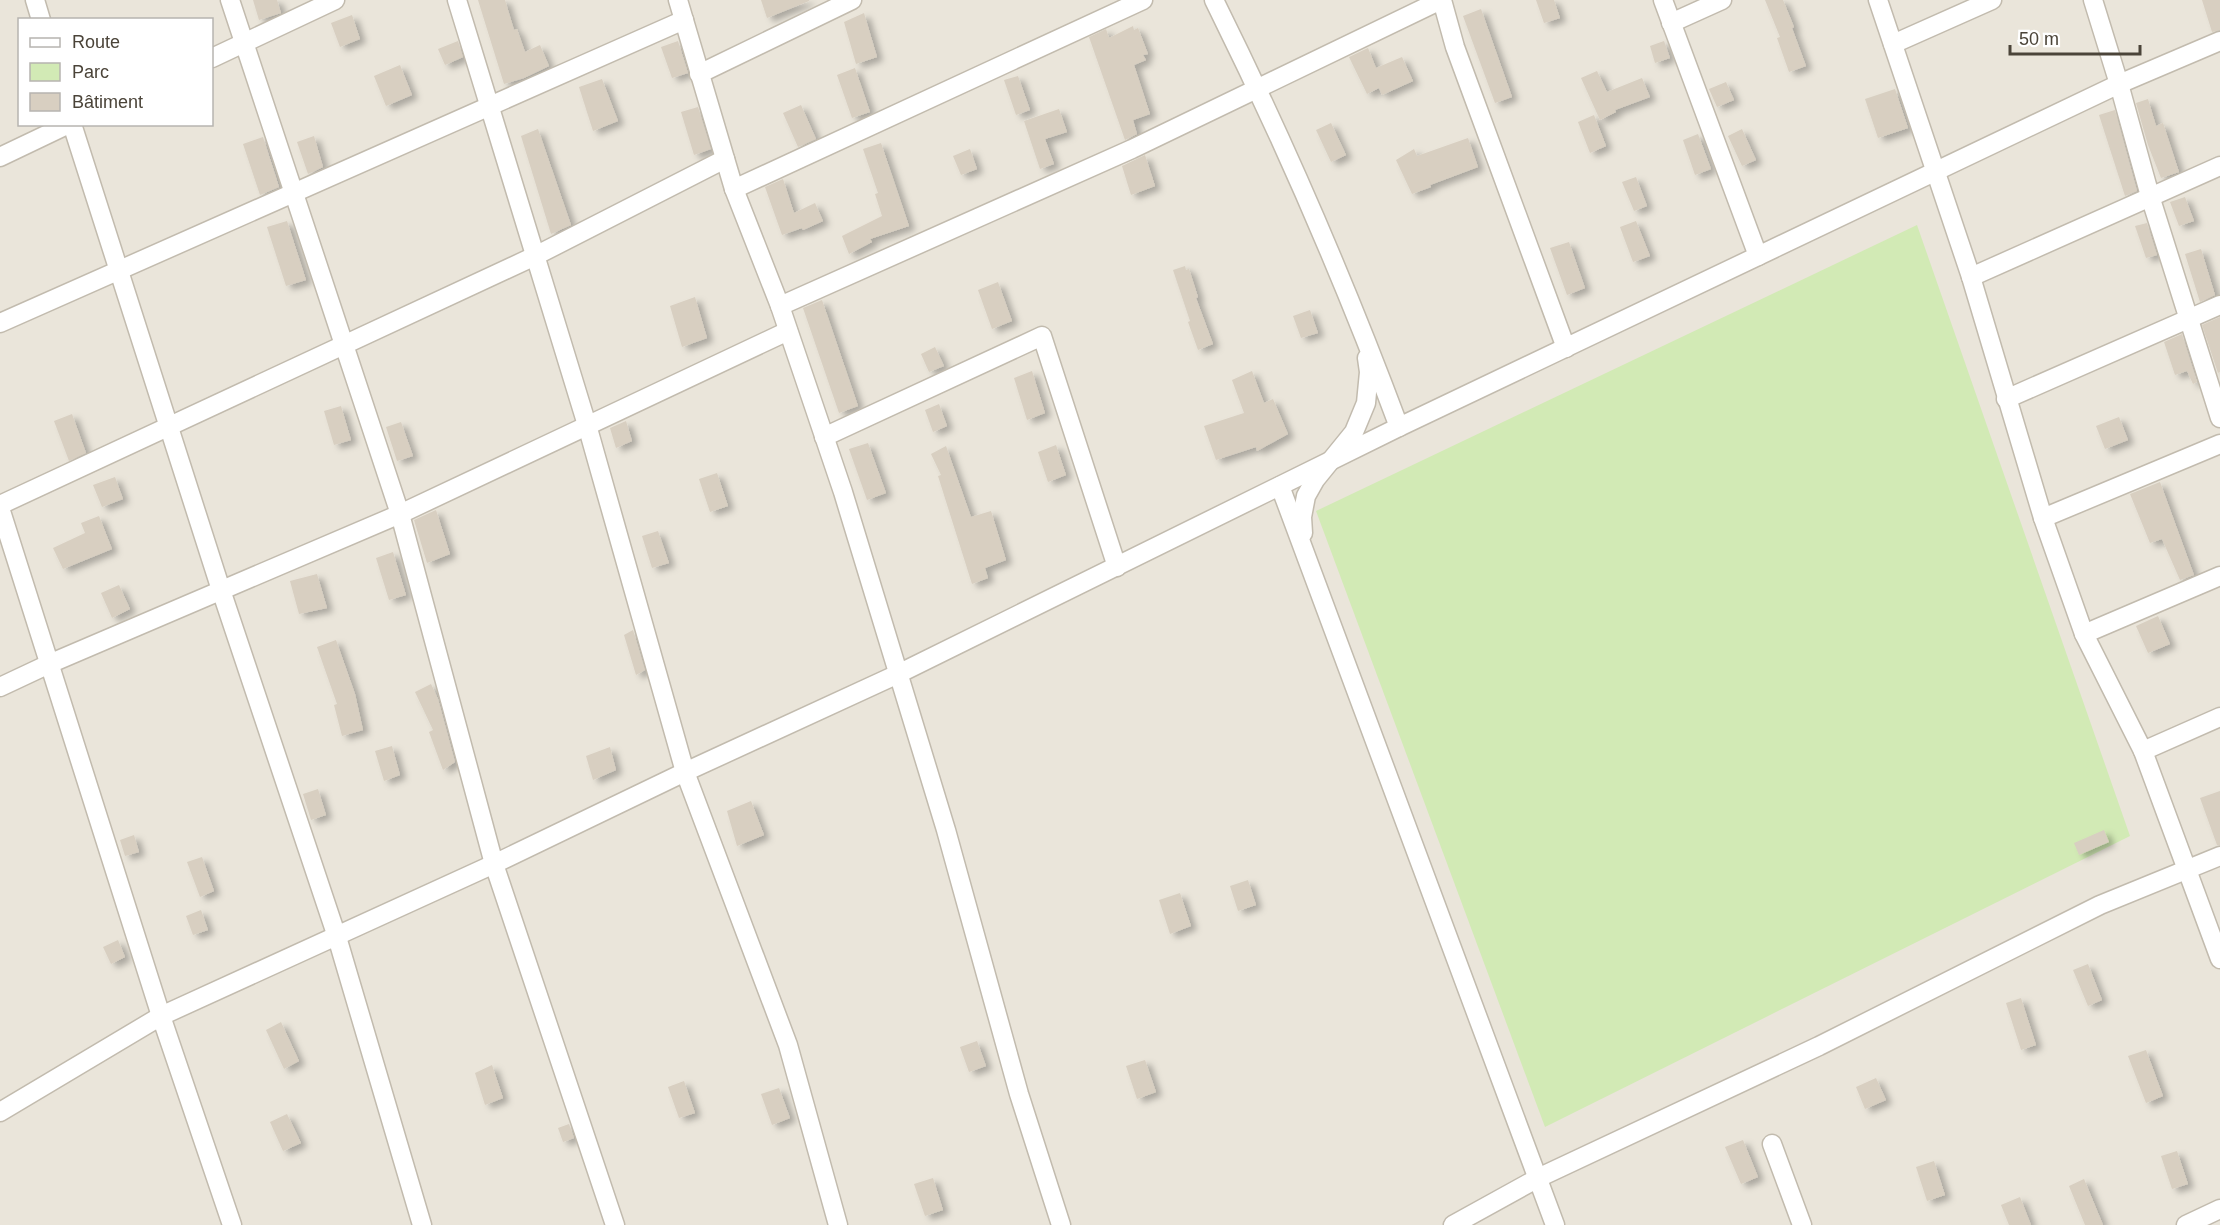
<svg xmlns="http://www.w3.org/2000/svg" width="2220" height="1225" font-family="Arial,sans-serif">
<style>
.residential{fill:#eae5da;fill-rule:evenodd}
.green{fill:#d2eab5}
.building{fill:#d8cfc1;filter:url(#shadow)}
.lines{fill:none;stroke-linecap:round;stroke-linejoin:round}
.minor-casing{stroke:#c2bbae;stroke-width:21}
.minor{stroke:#fff;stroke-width:18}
</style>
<defs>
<filter id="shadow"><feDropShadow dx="6" dy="4" stdDeviation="3" flood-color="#0004"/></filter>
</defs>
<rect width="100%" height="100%" fill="#f6f3ec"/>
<path class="residential" d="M0,0H2220V1225H0ZM20,20H212V124H20Z"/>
<path class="green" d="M1917,225L2130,836L1545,1127L1316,511Z"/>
<g class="building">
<path d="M253,0H277L281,13L259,20Z"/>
<path d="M478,0H505L514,30L517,29L525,52L540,45L549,66L524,78L504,84Z"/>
<path d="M761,0H809V1L767,18Z"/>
<path d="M1536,0H1554L1560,18L1544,23Z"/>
<path d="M1765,0H1783L1794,27L1792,28L1806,66L1789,72L1777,38L1780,37Z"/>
<path d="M2202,0H2220V30L2212,32Z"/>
<path d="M1481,9L1512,97L1495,103L1463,16Z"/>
<path d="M864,13L877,57L856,64L844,22Z"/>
<path d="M352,15L360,39L340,47L331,23Z"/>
<path d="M1133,26L1134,30L1138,28L1148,54L1143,55L1146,60L1134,65L1150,114L1133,120L1137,134L1125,140L1089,37L1106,29L1109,38Z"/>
<path d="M458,41L463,57L445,65L438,49Z"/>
<path d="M678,41L688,73L672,78L661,47Z"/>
<path d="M1664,41L1670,58L1655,63L1650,46Z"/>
<path d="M1368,48L1376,68L1402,57L1413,81L1382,95L1379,88L1367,94L1349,57Z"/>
<path d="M400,65L412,95L386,106L374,76Z"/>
<path d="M855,68L870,112L852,118L837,75Z"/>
<path d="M1597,71L1607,92L1642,78L1650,97L1615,110L1616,112L1600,120L1581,78Z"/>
<path d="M1018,76L1030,110L1016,115L1004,80Z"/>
<path d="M602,79L618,121L593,131L579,87Z"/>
<path d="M1726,82L1734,100L1717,107L1709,89Z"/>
<path d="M1895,89L1908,128L1878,138L1865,99Z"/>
<path d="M2148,99L2156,126L2163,123L2179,172L2161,178L2148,145L2136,103Z"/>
<path d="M801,105L816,139L798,147L783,113Z"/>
<path d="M698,107L711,149L694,155L681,112Z"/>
<path d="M1059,109L1067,132L1045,139L1054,164L1040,169L1024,121Z"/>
<path d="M2115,110L2137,191L2125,196L2099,115Z"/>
<path d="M1594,115L1606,146L1590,153L1578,122Z"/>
<path d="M1331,123L1346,155L1331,162L1316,130Z"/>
<path d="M538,129L571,225L551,234L521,136Z"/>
<path d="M1742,129L1756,160L1742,166L1728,136Z"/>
<path d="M1698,134L1711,169L1695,175L1683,140Z"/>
<path d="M314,136L323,167L308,174L297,142Z"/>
<path d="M263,137L279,187L260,195L243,144Z"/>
<path d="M1468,138L1478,167L1430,185L1431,187L1412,194L1396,160L1414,149L1417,156Z"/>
<path d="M881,143L909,226L870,239L872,242L849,254L842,236L882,216L875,194L878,193L863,149Z"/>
<path d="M970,149L977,169L961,175L953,156Z"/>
<path d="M1145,155L1155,186L1131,195L1122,166Z"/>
<path d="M1636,177L1647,206L1634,211L1622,182Z"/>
<path d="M783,179L794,213L815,203L823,221L803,230L802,228L782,235L765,187Z"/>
<path d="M2185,197L2194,221L2179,226L2170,202Z"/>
<path d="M287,221L306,280L286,286L267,227Z"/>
<path d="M1636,221L1650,256L1633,262L1620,227Z"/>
<path d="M2147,223L2157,255L2146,258L2135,226Z"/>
<path d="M1569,242L1585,288L1567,295L1550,248Z"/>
<path d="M2201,249L2215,295L2200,302L2185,254Z"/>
<path d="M1185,266L1186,270L1189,269L1198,297L1196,298L1213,344L1198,350L1188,322L1190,321L1173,270Z"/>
<path d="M998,282L1012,321L992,329L978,290Z"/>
<path d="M695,297L707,338L682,347L670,306Z"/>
<path d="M822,300L858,406L839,413L803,308Z"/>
<path d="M1310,310L1318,333L1301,338L1293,316Z"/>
<path d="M2220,317V372L2218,373L2202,325Z"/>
<path d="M2182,334L2197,382L2193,384L2187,371L2175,375L2164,342Z"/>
<path d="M935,347L944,366L929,372L921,354Z"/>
<path d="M1032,371L1045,413L1027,420L1014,378Z"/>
<path d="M1252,371L1264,403L1273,399L1288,434L1257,451L1256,447L1216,460L1204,426L1244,413L1232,380Z"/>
<path d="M939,404L947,426L933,432L925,410Z"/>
<path d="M341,406L351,440L334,445L324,411Z"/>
<path d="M72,414L86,453L69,461L54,421Z"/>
<path d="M2119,417L2128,440L2105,449L2096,426Z"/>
<path d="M626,421L632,441L616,448L610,428Z"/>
<path d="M401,422L413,456L397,461L386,427Z"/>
<path d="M868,443L886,493L867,500L849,449Z"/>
<path d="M1056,445L1066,475L1048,482L1038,452Z"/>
<path d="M946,446L971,517L991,511L1006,560L985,568L988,578L972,584L938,476L941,475L931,454Z"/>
<path d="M717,473L728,506L710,512L699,479Z"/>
<path d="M115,477L123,499L102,507L93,485Z"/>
<path d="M2160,482L2194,575L2180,580L2162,539L2150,543L2130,494Z"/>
<path d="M436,510L450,554L427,563L414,520Z"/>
<path d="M99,516L112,549L63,569L53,548L85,533L81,523Z"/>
<path d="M658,531L669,563L652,568L642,536Z"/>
<path d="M393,552L406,595L389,600L376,558Z"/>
<path d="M317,574L327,608L299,614L290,581Z"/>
<path d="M119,585L130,609L112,618L101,593Z"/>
<path d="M2158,616L2170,644L2148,653L2136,626Z"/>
<path d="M633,630L645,670L636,675L624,635Z"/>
<path d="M336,640L355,694L363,730L342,736L334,705L337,704L317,647Z"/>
<path d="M431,684L438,699L455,762L443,770L429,732L433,730L415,692Z"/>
<path d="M392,746L400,775L384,781L375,751Z"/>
<path d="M610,747L616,770L593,780L586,756Z"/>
<path d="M318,789L326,815L311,820L303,794Z"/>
<path d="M2220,791V845H2217L2200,798Z"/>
<path d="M751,801L764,835L737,846L727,811Z"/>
<path d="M2104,830L2109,842L2079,855L2074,843Z"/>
<path d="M134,835L139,852L125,856L120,840Z"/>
<path d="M202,857L214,891L200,897L187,862Z"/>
<path d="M1248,880L1256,905L1238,911L1230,886Z"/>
<path d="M1180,893L1191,926L1170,934L1159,900Z"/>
<path d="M201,910L208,930L193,935L186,916Z"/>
<path d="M118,940L125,957L111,964L103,947Z"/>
<path d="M2088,964L2102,1000L2088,1006L2073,970Z"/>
<path d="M2021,998L2036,1045L2021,1050L2006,1003Z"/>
<path d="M281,1022L299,1061L284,1069L266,1030Z"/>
<path d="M977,1041L986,1066L969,1072L960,1047Z"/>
<path d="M2146,1050L2163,1096L2146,1103L2128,1056Z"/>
<path d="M1145,1060L1156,1092L1137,1099L1126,1066Z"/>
<path d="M492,1065L503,1098L485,1105L475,1073Z"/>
<path d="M1876,1078L1886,1100L1865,1109L1856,1087Z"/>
<path d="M684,1081L695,1113L679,1118L668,1087Z"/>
<path d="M779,1088L790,1118L772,1125L761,1094Z"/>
<path d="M287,1114L301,1143L283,1151L270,1122Z"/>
<path d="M569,1124L574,1138L563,1142L558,1128Z"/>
<path d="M1743,1140L1758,1177L1741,1184L1725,1147Z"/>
<path d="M2177,1151L2188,1184L2172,1189L2161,1156Z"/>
<path d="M1934,1161L1945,1195L1927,1201L1916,1167Z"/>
<path d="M933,1178L943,1210L925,1216L914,1184Z"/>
<path d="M2084,1179L2103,1225H2085L2069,1186Z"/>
<path d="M2020,1197L2031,1225H2009L2001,1205Z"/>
</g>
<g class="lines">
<g class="minor-casing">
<g id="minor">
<path d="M35,0L41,20"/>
<path d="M230,0L400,514L494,864L615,1225"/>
<path d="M457,0L587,425L685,772L788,1045L838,1225"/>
<path d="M678,0L734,189L780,306L843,492L946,830L1019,1094L1061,1225"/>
<path d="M1214,0C1283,139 1345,282 1399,427"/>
<path d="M1442,0L1455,47L1566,348"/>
<path d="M1663,0L1758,256"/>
<path d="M1878,0L1971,277L2043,518L2084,634L2143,751L2220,959"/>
<path d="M2093,0L2119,84L2150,196L2220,418"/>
<path d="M1671,23L1722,0"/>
<path d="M1893,44L1992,0"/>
<path d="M212,58L335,0"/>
<path d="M699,74L852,0"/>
<path d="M72,124L221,590L337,937L422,1225"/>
<path d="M0,157L69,124"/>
<path d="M734,189L1143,0"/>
<path d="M1971,277L2220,166"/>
<path d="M780,306L1132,149L1441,0"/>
<path d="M0,323L684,20"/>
<path d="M2006,399L2220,305"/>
<path d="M824,437L1042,336L1117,567"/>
<path d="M1280,486L1555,1225"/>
<path d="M0,505L535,256L725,159"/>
<path d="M0,508L161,1016L232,1225"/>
<path d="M2043,518L2220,444"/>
<path d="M1303,533L1302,517L1306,496L1315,480L1354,432L1366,403L1369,372L1367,358"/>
<path d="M2084,634L2220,576"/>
<path d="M0,687L49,664L400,514L788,331"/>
<path d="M2143,751L2220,717"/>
<path d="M0,1112L161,1016L494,864L685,772L898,674L1399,427L2119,84L2220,41"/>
<path d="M1772,1144L1802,1225"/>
<path d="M1453,1225L1538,1178L1819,1046L2100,905L2220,856"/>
<path d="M2186,1225L2220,1209"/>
</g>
</g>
<use href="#minor" class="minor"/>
</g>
<rect x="18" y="18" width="195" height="108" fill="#ffffff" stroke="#b7b4b0" stroke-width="1.5"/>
<rect x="30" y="38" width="30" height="9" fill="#ffffff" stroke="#b7b4b0" stroke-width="1.5"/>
<text x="72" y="48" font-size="18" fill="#4b4439">Route</text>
<rect x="30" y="63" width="30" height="18" fill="#d2eab5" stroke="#b7b4b0" stroke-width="1.5"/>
<text x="72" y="78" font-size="18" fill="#4b4439">Parc</text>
<rect x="30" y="93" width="30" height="18" fill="#d8cfc1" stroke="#b7b4b0" stroke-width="1.5"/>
<text x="72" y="108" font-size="18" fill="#4b4439">Bâtiment</text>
<path d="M2010 45v9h130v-9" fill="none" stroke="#4b4439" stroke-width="3"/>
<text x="2019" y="45" font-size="18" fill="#4b4439" stroke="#ffffff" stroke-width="4.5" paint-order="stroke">50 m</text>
</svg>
